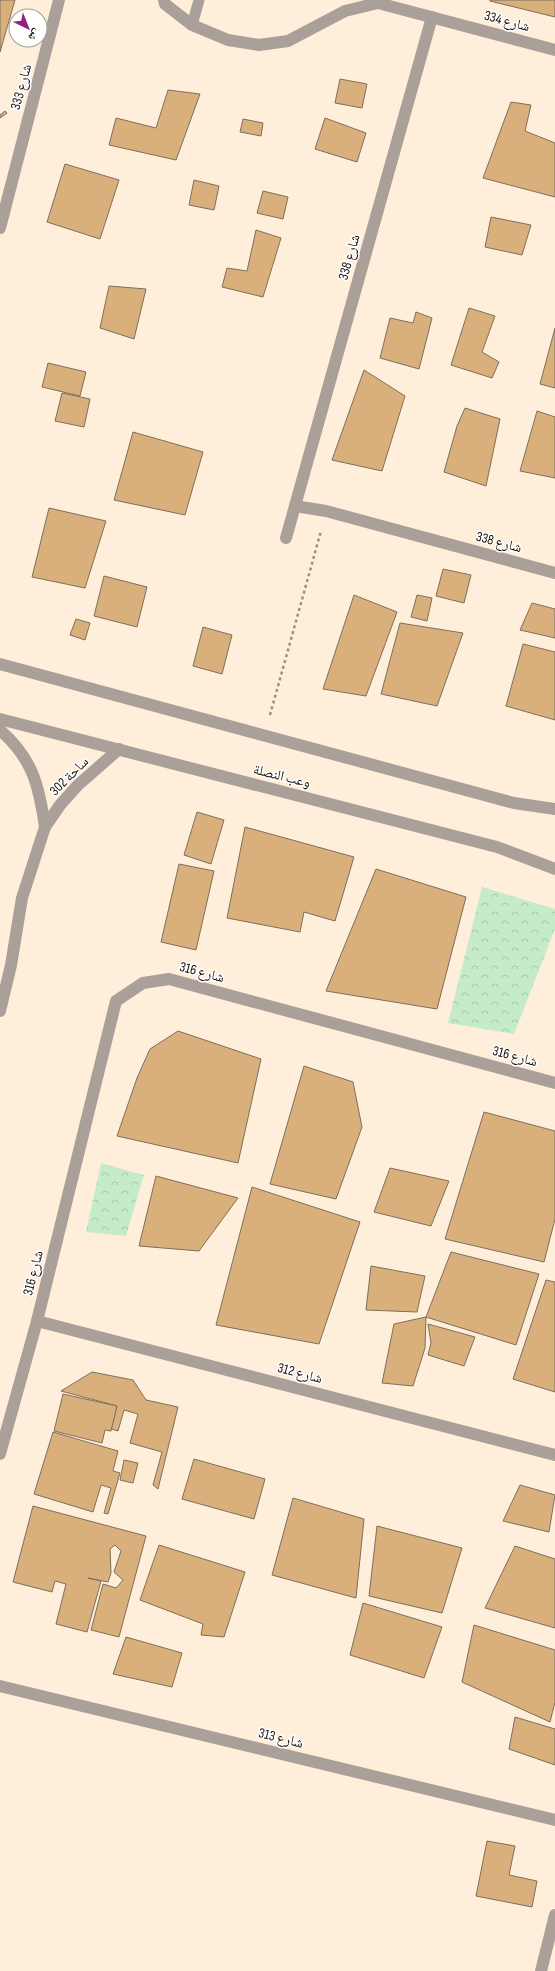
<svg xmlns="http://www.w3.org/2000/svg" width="555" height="1971" font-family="'Sofia Sans Condensed','Noto Naskh Arabic',sans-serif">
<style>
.park{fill:url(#park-crowns)}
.building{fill:#d9b07c;stroke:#7d6f5d}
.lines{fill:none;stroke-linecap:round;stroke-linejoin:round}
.path{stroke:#9c9082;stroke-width:2.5;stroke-dasharray:3 3;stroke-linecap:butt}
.service{stroke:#aaa099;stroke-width:11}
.minor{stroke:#aaa099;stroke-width:12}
.tertiary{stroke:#aaa099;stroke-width:12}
.labels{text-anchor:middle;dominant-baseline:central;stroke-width:3;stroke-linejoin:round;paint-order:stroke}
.street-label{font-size:14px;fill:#161009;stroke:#fff}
</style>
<defs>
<pattern id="park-crowns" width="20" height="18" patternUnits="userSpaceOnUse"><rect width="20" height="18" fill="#c5ebc9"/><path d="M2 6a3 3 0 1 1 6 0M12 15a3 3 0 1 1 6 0" fill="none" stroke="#a8c8ab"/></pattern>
</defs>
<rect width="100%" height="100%" fill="#ffeeda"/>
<g class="park">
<path d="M482,887L555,909V929L514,1034L448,1023Z"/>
<path d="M101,1163L144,1175L126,1236L86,1232Z"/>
</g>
<g class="building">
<path d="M0,0H15L0,52Z"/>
<path d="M490,0H555V17L490,1Z"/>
<path d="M340,79L367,84L362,108L335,103Z"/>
<path d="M168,90L200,94L176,160L109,145L116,118L156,128Z"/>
<path d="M511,102L531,105L525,131L555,143V197L483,178Z"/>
<path d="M5,111L7,113L0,118V115Z"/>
<path d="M325,118L366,133L357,162L315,149Z"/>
<path d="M243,119L263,123L261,136L240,132Z"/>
<path d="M65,164L119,180L100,239L47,222Z"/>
<path d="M194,180L219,186L214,210L189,205Z"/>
<path d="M263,191L288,197L283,219L257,213Z"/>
<path d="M491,217L531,225L522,255L485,247Z"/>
<path d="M256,230L281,238L263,297L222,287L227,268L247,271Z"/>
<path d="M109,286L146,289L134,339L100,328Z"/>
<path d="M469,308L495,316L482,352L499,362L492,378L451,365Z"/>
<path d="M416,312L432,318L419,369L380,358L390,318L413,323Z"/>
<path d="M555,328V388L540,384Z"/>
<path d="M48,363L86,372L80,396L42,387Z"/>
<path d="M364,370L405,396L382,471L332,460Z"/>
<path d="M62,393L90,399L84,427L55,421Z"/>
<path d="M465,408L500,419L486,486L444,472L457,426Z"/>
<path d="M537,411L555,417V478L520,471Z"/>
<path d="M133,432L203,452L185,515L114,500Z"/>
<path d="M49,508L106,521L85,588L32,577Z"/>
<path d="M443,569L471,575L464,603L436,596Z"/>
<path d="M104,576L147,587L137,627L94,616Z"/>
<path d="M354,595L397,612L366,696L323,689Z"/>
<path d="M417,595L432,598L427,621L411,617Z"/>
<path d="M532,603L555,609V638L520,630Z"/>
<path d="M76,619L90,623L85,640L70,635Z"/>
<path d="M400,623L463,633L437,706L381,694Z"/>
<path d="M203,627L232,635L222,674L193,666Z"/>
<path d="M523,644L555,652V720L506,706Z"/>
<path d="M197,812L224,820L211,864L184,855Z"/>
<path d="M245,827L354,857L335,921L304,912L300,932L227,918Z"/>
<path d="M179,864L214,871L196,950L161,942Z"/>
<path d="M376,869L466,897L437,1009L326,991Z"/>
<path d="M178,1031L261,1059L238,1163L117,1136L137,1078L150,1049Z"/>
<path d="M304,1066L353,1082L362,1127L336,1199L270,1184Z"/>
<path d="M484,1112L555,1131V1219L544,1262L445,1239Z"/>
<path d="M390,1168L449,1181L431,1226L374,1212Z"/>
<path d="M156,1176L238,1198L199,1251L139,1246Z"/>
<path d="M252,1187L360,1222L319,1344L216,1325Z"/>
<path d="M451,1252L539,1274L516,1345L426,1317Z"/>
<path d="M371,1266L425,1276L417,1312L366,1310Z"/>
<path d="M546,1280L555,1282V1392L513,1379Z"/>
<path d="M426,1317L425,1348L413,1386L382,1383L394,1324Z"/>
<path d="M428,1324L475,1337L464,1366L428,1355L431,1343Z"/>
<path d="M92,1372L133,1380L146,1400L178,1407L158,1489L153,1485L162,1452L130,1443L138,1414L124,1410L118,1431L111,1429L117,1406L61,1391Z"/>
<path d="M63,1394L117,1406L111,1431L105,1430L102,1443L54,1431Z"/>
<path d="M53,1432L118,1451L113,1471L120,1473L108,1514L104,1513L111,1488L101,1485L93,1512L34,1494Z"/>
<path d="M194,1459L265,1479L254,1519L182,1499Z"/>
<path d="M124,1460L138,1463L133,1483L120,1480Z"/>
<path d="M520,1485L555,1495L549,1532L503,1521Z"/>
<path d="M293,1498L364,1519L356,1598L272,1575Z"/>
<path d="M33,1506L146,1536L119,1637L91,1630L103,1584L116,1588L123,1580L114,1572L121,1551L115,1545L110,1549L111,1573L108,1582L88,1578L101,1581L87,1632L56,1624L66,1584L55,1581L52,1592L13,1582Z"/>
<path d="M377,1526L462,1548L442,1613L369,1596Z"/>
<path d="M159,1545L245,1572L224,1637L201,1635L203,1624L140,1600Z"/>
<path d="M515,1546L555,1559V1628L485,1608Z"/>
<path d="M363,1603L442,1627L424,1678L350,1655Z"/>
<path d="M474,1625L555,1650V1702L550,1722L462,1682Z"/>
<path d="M126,1637L182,1653L172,1687L113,1674Z"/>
<path d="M515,1717L555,1729V1765L509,1749Z"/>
<path d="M487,1841L515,1846L509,1875L537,1881L532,1907L476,1896Z"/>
</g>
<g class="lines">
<path class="path" d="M270,715L321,531"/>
<path class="service" d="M192,25L199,0"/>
<g class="minor">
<path d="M164,0L165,4L192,25L228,40L259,45L288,41L345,11L378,3L555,50"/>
<path d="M0,228L59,0"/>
<path d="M295,506L326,511L555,573"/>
<path d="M286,538L432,17"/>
<path d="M0,730C33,759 39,786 45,827"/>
<path d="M0,1011L11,965L22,898L45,827L60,805L78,785L119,749"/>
<path d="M37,1321L555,1455"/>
<path d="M0,1454L37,1321L116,1001L143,983L169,979L555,1083"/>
<path d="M0,1686L555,1820"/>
<path d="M541,1971L555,1915"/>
</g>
<g class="tertiary">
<path d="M0,664L514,803L555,809"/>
<path d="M0,719L497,847L555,869"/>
</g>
</g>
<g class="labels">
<g class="street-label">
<text transform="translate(507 21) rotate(15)">شارع 334</text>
<text transform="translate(21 87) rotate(-75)">شارع 333</text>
<text transform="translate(349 257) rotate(-74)">شارع 338</text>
<text transform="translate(499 542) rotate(15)">شارع 338</text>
<text transform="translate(69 776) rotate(-45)">ساحة 302</text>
<text transform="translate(282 776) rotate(14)">وعب النصلة</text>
<text transform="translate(202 972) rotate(15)">شارع 316</text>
<text transform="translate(515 1056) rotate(15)">شارع 316</text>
<text transform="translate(33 1273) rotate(-76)">شارع 316</text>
<text transform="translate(300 1373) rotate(15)">شارع 312</text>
<text transform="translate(281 1738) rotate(14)">شارع 313</text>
</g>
</g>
<g transform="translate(28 28) rotate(137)"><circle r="19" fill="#ffffff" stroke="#a29f9d"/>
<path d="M0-3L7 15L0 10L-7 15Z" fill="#951f7c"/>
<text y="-6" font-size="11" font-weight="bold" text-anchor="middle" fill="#161009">ش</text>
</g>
</svg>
